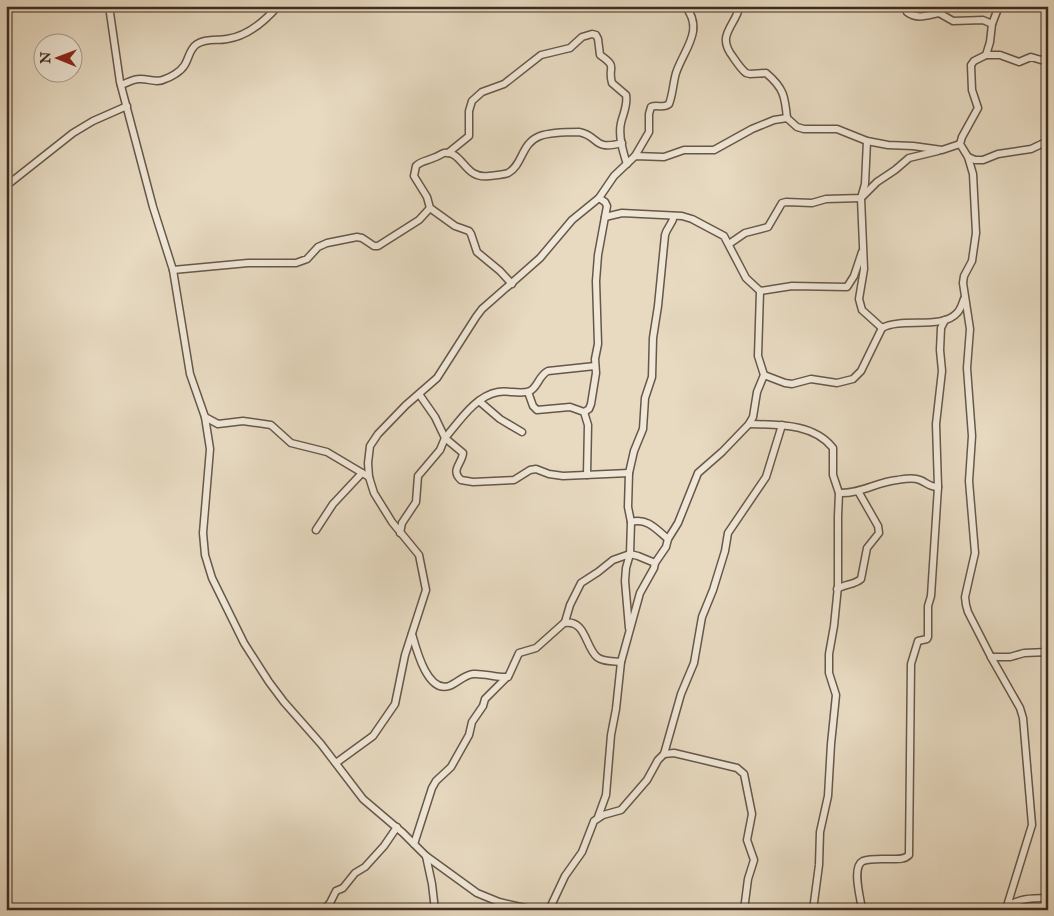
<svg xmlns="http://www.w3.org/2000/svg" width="1054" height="916" font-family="'IM FELL Great Primer',serif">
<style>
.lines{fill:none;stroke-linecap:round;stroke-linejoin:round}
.minor-casing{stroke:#685749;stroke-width:9}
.minor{stroke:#efe7d7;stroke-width:6}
</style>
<rect width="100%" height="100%" fill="#e7dac1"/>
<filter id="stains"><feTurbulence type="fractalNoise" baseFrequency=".004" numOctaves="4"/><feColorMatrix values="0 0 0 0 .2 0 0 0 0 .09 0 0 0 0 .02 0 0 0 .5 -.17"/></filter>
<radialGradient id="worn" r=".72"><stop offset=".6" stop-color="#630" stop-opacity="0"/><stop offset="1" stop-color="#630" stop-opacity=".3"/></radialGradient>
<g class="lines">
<g class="minor-casing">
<g id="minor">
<path d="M109,6L120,82L153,207L173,270L190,374L205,417L210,449L203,533L205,555L212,578L244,643L269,682L284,702L321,744L363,799L403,833L426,856L432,884L435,910"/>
<path d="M740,6C734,28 716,35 733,57C737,63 741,69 746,73L750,74L766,73C784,88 785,97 787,118"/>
<path d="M905,6L907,12C918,20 928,15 939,13L953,21L983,20L992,24L990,42L986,55L974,61L971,65L972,90L978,108L962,137L960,144L968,157L973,174L976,233L972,261L964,276L963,283L970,329L967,368L972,436L969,481L975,553L965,597L966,605L968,612L991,657L1020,708L1023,718L1032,825L1007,906"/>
<path d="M992,24L999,6"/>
<path d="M986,55H1000L1019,62L1031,57L1041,60L1048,57"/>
<path d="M121,85C127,83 133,79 139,79C148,78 156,84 165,79C171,77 180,72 184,66C189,59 189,49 197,44C207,38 217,41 227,39C248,36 265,21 278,6"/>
<path d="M867,141L865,184L861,198L864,269L859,299L862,310L882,328"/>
<path d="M448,153L469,136V111L472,101L482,92L504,84L541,55L570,48L582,37L592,34L596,35L598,39L600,55C619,68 607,66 612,83L626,95C628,105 623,114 621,123C618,136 623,152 627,164"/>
<path d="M635,156L649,132V114L651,107C657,104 663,109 669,104C673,94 673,83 676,73C684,49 705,30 685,6"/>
<path d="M968,157L975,160H983L998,154L1031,149L1048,141"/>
<path d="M6,186L73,133L93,121L127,106"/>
<path d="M729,244L745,233L768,227L782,203L786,202L812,203L826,199L861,198L877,182L895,170L909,158L938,151"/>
<path d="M173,270L248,263H296L307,259L318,247L327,243L357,237L362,238L374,246H378L419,220L430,208"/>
<path d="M512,284L500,271L477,252L471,234L469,231L455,226L430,208L427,197L414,176L416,166C421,161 427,161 433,158C437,157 441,154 444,153C463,150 464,180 489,176C495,175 503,175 508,173C523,165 521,143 540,136C551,132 567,132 579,132C600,136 592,151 622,143"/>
<path d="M760,291L792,286L847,287L854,276L862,252"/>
<path d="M595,366L548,371C539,375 538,387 530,391C521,395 508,390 498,392C475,396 459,422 445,438L463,453C462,464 450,470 461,480L473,482L514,480L530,470L536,469L549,474L563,476L629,473"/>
<path d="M764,375L785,383L792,384L811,379L837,383L853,379L861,371L882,328C902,317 942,330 957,313C961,309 962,304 964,299"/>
<path d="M528,392L533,406L537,410L570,407L584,412L588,425L587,475"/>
<path d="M479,401L500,419L522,432"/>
<path d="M584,412L589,409L591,404L596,373L595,359L598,344L596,281L598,255L607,206L605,202L599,198"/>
<path d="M205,417L218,424L243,421L271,425L291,443L327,452L369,477"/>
<path d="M749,424C778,425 813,423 833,448V475L839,493L838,516V586L834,626L829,654V673L836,695L831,744L828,796L820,832L819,865L813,910"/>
<path d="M839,493C860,494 877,482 897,480C904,479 913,477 920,480C927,483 930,487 938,487"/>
<path d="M631,522C647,517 657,530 668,539"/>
<path d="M316,530L333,504L362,473"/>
<path d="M400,533L402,523L416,502L418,476L440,450L445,438L435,417L419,394"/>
<path d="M837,589C845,584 854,585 861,579L867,548L879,533L878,526L858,491"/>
<path d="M565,622L570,605L581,583L598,572L613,560L630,554L638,556L655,563"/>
<path d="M629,628L625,581L626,568L630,554L631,522L628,507L629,473L634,451L643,429L645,398L652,377L653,338L658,306L665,235C667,227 672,225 674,216"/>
<path d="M412,634C416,648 427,693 449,686C457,683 464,675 473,674C485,673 496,678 508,677"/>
<path d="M991,657H1010L1024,653L1048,652"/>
<path d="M664,754L674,753L737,768L744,774L752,814L747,840L754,860L748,879L744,910"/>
<path d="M336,763L373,736L395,704L405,655L426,590L419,555L392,522L374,493L369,477L368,463L370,446L378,434L406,405L437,378L476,317L482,309L540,258L572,220L599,198L614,176L635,156L664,157L684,150H714L752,129L774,120L787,118L797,127L804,129H837L867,141L888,145L913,146L942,150L960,144"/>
<path d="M598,817L606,795L611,735L616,709L621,662L640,593L654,568L655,563L666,547L668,539L678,523L698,473L722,452L749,424L753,417L757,392L764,375L758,356L760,291L746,278L724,236L692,219L682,216L622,213L605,217"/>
<path d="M414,844L432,788L436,781L451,767L469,735L472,722L483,706L485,699L509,675L519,653L536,648L564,623C586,619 585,647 597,657C603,662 613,661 621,662"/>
<path d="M426,856L477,893L499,902L534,910"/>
<path d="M324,910L330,903L336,891L343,888L355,873L365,867L384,846L397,827"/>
<path d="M549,910L565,876L582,852L594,821L603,815L621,810L647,780L658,760L664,754L681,694L694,663L702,617L713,590L725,551L728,533L766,477L782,425"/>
<path d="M862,910C861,899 851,867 863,861C871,858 882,859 891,859C897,859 904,860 909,855L911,664L918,641L927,639L928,637V606L931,596L938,487L936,424L942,371L940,350L941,328L945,320"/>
<path d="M1004,910C1015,898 1033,898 1048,898"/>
<path d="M1046,910L1048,903"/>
</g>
</g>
<use href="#minor" class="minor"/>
</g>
<rect width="1054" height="916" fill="none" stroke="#e7dac1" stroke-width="25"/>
<rect x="8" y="8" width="1039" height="901" fill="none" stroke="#3e2b21" stroke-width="2.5"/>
<rect x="12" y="12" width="1029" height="891" fill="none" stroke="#3e2b21"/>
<g transform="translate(58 58) rotate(271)"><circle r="24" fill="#efe7d7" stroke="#a89c8e"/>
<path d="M0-4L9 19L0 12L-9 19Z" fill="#8f2418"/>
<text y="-8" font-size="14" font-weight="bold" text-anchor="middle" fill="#3e2b21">N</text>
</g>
<rect width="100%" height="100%" filter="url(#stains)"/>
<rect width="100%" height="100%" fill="url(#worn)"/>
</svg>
